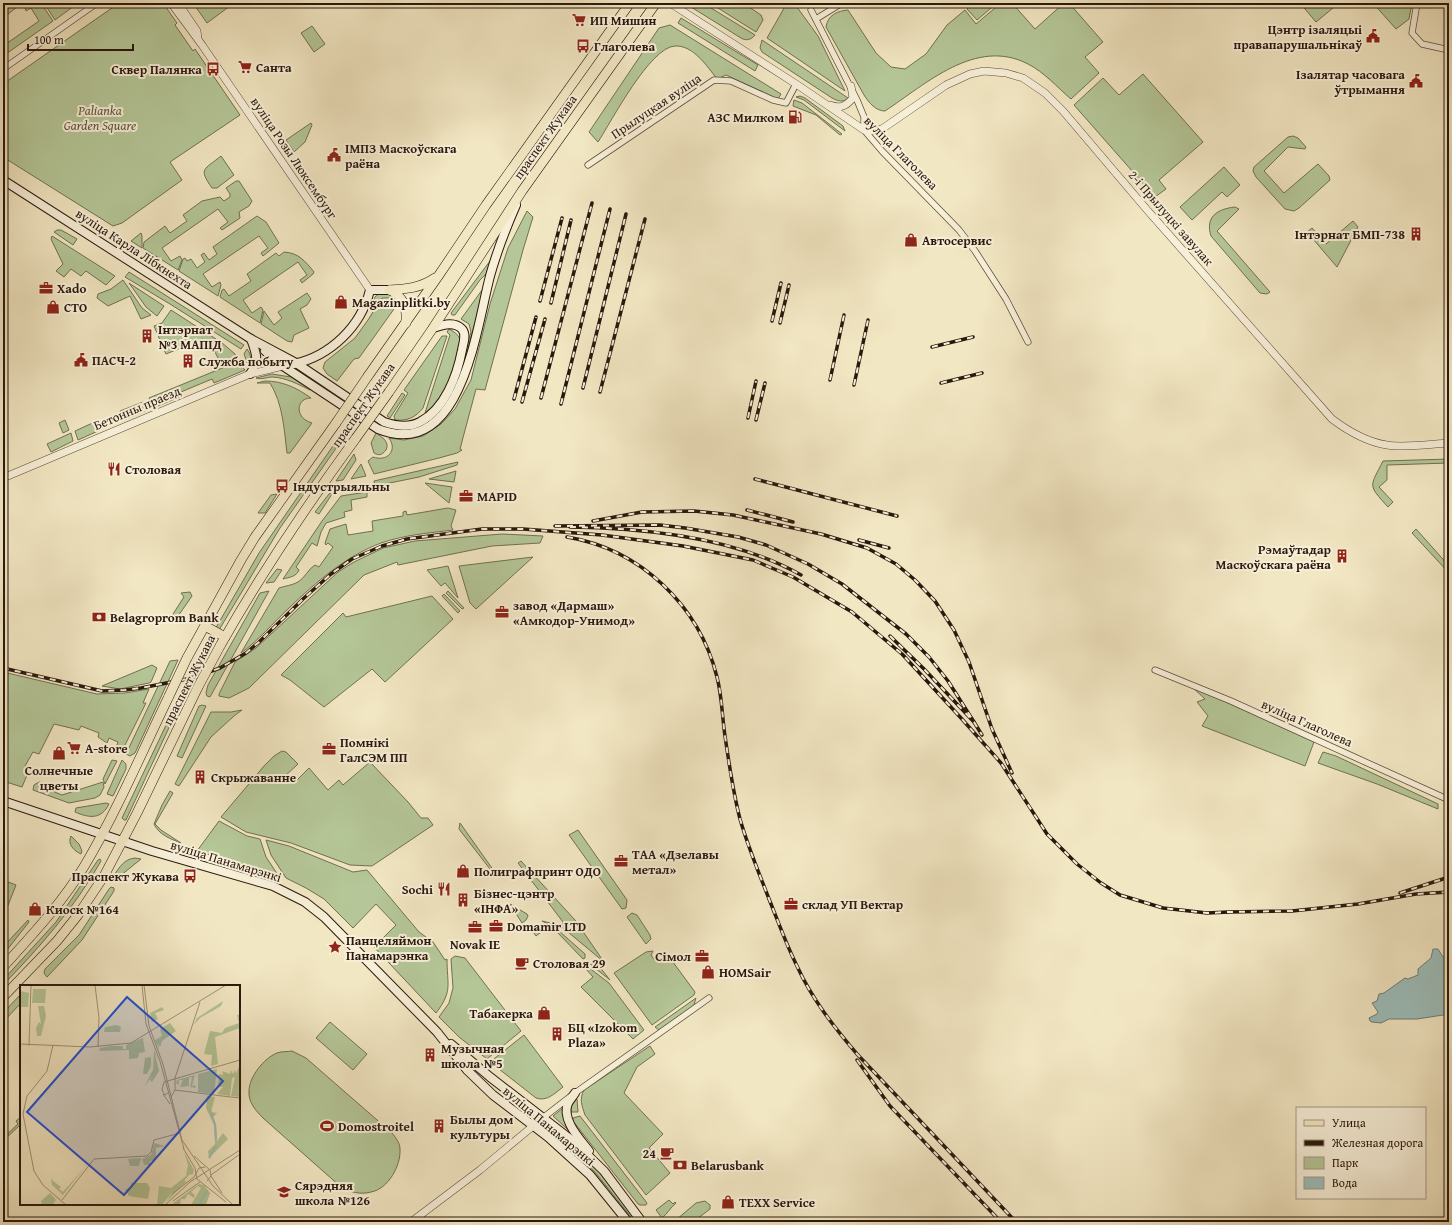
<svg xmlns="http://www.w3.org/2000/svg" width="1452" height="1225" font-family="'Gentium Book Plus',serif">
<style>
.green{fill:#b5c798;stroke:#707052}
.water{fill:#9dbebb;stroke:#6f7c75}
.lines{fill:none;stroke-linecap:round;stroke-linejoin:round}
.minor-casing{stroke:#5c4c3a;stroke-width:7}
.tertiary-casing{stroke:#5c4c3a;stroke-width:8}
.secondary-casing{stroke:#2a180d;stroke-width:10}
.primary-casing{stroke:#2a180d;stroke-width:10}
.minor{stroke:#f7efd8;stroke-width:5.5}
.tertiary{stroke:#f7efd8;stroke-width:7}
.secondary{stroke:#f7efd8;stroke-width:8}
.primary{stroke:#f2e7c3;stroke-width:9}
.rail-casing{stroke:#2a180d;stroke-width:3.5}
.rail{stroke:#f7efd8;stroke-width:2;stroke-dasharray:6;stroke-linecap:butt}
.primary-bridge-casing{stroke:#2a180d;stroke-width:10;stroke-linecap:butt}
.primary-bridge{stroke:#f2e7c3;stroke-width:9}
.labels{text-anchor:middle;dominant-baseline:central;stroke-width:4;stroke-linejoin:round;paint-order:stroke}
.poi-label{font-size:13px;font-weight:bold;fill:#2a180d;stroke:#f7efd8;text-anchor:start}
.street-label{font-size:13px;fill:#2a180d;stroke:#f7efd8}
.park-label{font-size:13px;font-style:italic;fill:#5b553e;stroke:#f7efd8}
.inset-river{fill:none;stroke:#9dbebb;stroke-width:2}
.inset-road{fill:none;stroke:#a2947a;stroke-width:1}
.view{fill:#1d4ed8;fill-opacity:0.15;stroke:#1d4ed8;stroke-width:2}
.inset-edge{fill:none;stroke:#2a180d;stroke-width:2}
</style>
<rect width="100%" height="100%" fill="#f2e7c3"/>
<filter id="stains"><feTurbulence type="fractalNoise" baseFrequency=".005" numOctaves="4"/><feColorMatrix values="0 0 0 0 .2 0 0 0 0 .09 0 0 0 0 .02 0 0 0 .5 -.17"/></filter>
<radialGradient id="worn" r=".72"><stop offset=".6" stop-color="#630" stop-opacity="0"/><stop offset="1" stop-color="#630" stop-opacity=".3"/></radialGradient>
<g class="green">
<path d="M3,3H20L21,4L8,14L3,7Z"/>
<path d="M33,3H41L53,21L3,56V46L39,21L31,8L26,11L25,8Z"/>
<path d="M44,3H78L55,20Z"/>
<path d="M119,3H163L177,23L175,25L193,51L195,49L240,115L170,162L182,180L122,223L113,226L3,157V84Z"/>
<path d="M193,3H234L207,23Z"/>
<path d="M693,3H703L755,35C751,40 746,41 741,38L691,7Z"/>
<path d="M710,3H738L744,7L746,5L761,15L763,20L756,32Z"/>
<path d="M787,3H794L818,36L845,91L767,38Z"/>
<path d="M973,3H997L977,20L967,9Z"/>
<path d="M1001,3H1012L1035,29L1064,3H1069L1103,42L1085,57L1099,73L1071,99C1057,87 1044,72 1028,64C976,37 926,84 885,111C876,111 869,103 864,95L826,27C828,15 837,11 848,10L876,53L891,67L905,69L926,54L947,25L965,10L976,24Z"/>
<path d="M1300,3H1339L1316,22Z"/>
<path d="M1373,3H1412L1409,19L1396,29Z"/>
<path d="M681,18L758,65L755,71L678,23Z"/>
<path d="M670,25L781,94L778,99L726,75L717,79C707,66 693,45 675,46C650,47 611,122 598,142L589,132L659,28Z"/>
<path d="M312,26L325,44L314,52L301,33Z"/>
<path d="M762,40L848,98C843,103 838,101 832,98L762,52L760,48Z"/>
<path d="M1143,74L1203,142L1159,180L1166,189L1155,197L1074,105L1103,78L1119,95Z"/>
<path d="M800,96L805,98L843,126L845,131L804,100L796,97Z"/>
<path d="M794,100L802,103L842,134L840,135L816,115L793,106Z"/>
<path d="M311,123L312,125L305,142L294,152L286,140Z"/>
<path d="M1293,136L1298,138L1306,147L1305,149L1288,147L1264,171L1284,193L1318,164L1329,176L1330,180L1299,208L1294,211L1285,209L1256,177L1253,171L1254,167L1288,137Z"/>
<path d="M221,156L234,175L217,188H212C198,168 204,170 221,156Z"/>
<path d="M1224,167L1240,185L1227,197L1222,192L1192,220L1180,207Z"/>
<path d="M236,181H239L252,201L249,206L239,212L240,218L222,230L220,228L228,222L218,209L162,248L171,261L180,256L182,260L178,270L143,248L144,242L165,226L170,233L187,221L183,215L202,201L220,197L224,201L230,197V194L226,188Z"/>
<path d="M1235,207L1239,209L1217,231L1270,292L1267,294L1260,293L1211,236C1205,217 1217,209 1235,207Z"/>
<path d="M527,211L533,217L523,250L485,390L476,389L460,449L462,450L457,453L439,458L374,474L368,461L373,457C387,462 398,451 389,438L404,440L423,436L441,424L455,409L471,380L490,304L508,248Z"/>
<path d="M257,216L266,222L279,243L263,256L261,253L268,248L259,236L203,274L212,287L220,282L221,285L218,296L179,271L183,259L185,258L187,261L191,259L197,268L205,262L201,255L204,253L209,260L217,254L213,247Z"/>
<path d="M1353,221L1358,227L1337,267L1307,232L1312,228L1326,244Z"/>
<path d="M57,230H61L77,239L73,245L54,232Z"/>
<path d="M141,233L142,236V248L131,241Z"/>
<path d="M52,236L115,276L106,285L86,271L81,276L71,269L64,277L56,271L63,264L51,239Z"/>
<path d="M284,252C299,253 305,261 314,272L313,274L302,283L300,280L307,275L298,262L243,300L252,313L261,307L263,310L260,323L220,297L222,290L224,289L229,296L251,281L247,274L276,253L279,256Z"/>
<path d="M493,257L489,271L480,280L455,315H452L451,313Z"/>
<path d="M129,272L244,345L241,349L170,304L125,277Z"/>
<path d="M123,280L142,308L151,315L141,319L130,296L108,306L97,298L98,294L111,289Z"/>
<path d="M129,283L164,306L157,316L146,307Z"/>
<path d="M485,286L460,377L447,402L433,419L422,426L403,431L382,426L384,424L421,423L458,376L471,332L469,324L461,319Z"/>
<path d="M384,292L396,298H383L374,303C373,296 378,294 384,292Z"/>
<path d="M307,293L311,299L307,305L300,309L309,328L294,335L292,342L287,341L261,324L264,311L274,325L282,318L278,312Z"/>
<path d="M386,300L393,302L395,304L394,309L359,358L354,359L337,381L327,374L323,368L325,362L355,338L368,320L376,307Z"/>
<path d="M171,310L216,339L210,347L207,348L203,339L166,354L154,326L162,323Z"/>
<path d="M449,329C453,331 458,334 460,339C465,356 440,405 425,413L450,335L447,332Z"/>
<path d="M442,336H447L423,408C415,418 407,421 395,420L394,416L408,393L404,390Z"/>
<path d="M221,342L235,354L236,357L234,359L221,364L215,352Z"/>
<path d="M247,349C251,355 252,358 248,365L244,354Z"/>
<path d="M237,362L241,365L245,370L214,383L212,379L181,392L182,396L153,408L149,398Z"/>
<path d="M272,374L291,377L311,388L310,390C298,384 286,378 273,377C267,377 262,380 256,378Z"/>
<path d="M265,381C283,381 297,388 311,398C296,398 294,418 312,423L290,453H287C284,429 283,404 270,383H257Z"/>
<path d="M402,393L405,395L390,418L387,416Z"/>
<path d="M143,402L147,410L124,420L120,411Z"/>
<path d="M353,417L356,420L280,528L213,640L180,704L126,820H124L122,818L177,702L210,638L259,553Z"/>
<path d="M65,420L69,430L63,433L59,423Z"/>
<path d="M99,420L101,423L98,431L78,440L75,431Z"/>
<path d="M71,433L73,441L51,452L47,444Z"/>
<path d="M376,433C382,437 390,442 386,450C382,455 379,456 374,453L371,443Z"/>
<path d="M354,454L356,460L343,480L336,481Z"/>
<path d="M1449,459V463L1387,465V480L1379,487L1393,502L1388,507C1367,484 1370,487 1383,461Z"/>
<path d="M458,462L457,465L419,477L375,486L374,481Z"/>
<path d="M361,464L366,476L351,479Z"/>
<path d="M456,471L454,482L429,479Z"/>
<path d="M425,483L452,487L449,503Z"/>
<path d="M334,491L319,514L315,512L329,494Z"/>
<path d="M367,492V497L351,500L352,510L344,512L345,517L326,523L321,532L317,546L312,543L296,567L299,570C296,577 290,577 283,579L322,521L341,496Z"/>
<path d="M277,494L265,513H258L271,495Z"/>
<path d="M448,508L456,510L451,526L453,530C429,533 404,535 381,543C346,556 316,582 289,608C273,623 259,640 241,653L279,588C285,586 293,585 298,582C305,578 308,569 315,565L319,567L333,547L328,543L326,545L325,543L330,529L346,524L348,535L373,531L372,521L403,516V512L406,511L407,515Z"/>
<path d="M1416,529L1449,566V573L1412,533Z"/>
<path d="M502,534L543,536L540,543L492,546L398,565L397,562L364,575L249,688L229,698L219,696V694L235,662L256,648L338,572L354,562L383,548L415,541Z"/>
<path d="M533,557L476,609L470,603L459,566Z"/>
<path d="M448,566L458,598L445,583L441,586L427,570Z"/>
<path d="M277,569L282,570L274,582L266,583Z"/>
<path d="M269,591L210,697L207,696L206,693L208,685L260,593Z"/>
<path d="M448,591L464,608L462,609L446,593Z"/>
<path d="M190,592L192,596L176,619L173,614L184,597L181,593Z"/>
<path d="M444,594L460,611L458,613L442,596Z"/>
<path d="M432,596L453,619L385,682L372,669L324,707L290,680L281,675L343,613L346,617Z"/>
<path d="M178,660L135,753L130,756L126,754L170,661Z"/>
<path d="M152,665L157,668L151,682L149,683L120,689L102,686Z"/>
<path d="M3,672L97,694L125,693L149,689L143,703H146L122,751L116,748L118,742L109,738L107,743L98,737L99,733L81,726L79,730L54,724L39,754L33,752L25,766L28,769V773L22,787L3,781Z"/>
<path d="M1191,686L1314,742L1305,766L1202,726L1208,716L1197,702L1205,699Z"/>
<path d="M202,705L206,706L182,758L177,756L199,706Z"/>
<path d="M242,710L234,716L211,737L179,786L175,784L211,712H231Z"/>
<path d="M282,751L286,752L298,764L285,776L293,784L309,768L328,790L339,780L343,785L370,762L408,802L421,818H428L433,825L372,866L350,865L291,843L246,832L221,817L264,766L274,756Z"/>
<path d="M1323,752L1336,756L1438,804V809L1377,784L1318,763Z"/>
<path d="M112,760L117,761L105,784L103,779Z"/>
<path d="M122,760L126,764V769L113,796L107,794Z"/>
<path d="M39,782L44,783L45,788L62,795L103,782L104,787L100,795L95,798L69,803L33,790L34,785Z"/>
<path d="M170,791L173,793L155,824L161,830L181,843C171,839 159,835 154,824L162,805Z"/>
<path d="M106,803L109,804C101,820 89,818 75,812L76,808Z"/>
<path d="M219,821L247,836L260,839L266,857L278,875L197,851Z"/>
<path d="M460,823L494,871L490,869L459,829Z"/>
<path d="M578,830L627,900L626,908L622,909L569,835Z"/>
<path d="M71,836L79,844L82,851L81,854C74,851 67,844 71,836Z"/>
<path d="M266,840L289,846L353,872L367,870L419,932L433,942L445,960L447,959C447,985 453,991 436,1013L374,947L396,925L376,904L353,928L324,899L306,888L286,878L271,855Z"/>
<path d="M135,858L141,859L120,876L114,875C120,867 124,859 135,858Z"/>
<path d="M100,859L101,861C75,907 40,947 3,985V980L56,922L98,860Z"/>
<path d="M521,861L575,920L604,962L562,927L563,922L518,863Z"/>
<path d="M3,880L16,885L3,918Z"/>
<path d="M111,887L114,888V891L82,940L47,977L44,973L45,969L79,935L109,889Z"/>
<path d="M510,904L527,914L528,916L526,920L522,923Z"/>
<path d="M632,913L637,915L650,935L651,939L646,944L627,917Z"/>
<path d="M28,920L29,922L3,955V947Z"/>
<path d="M542,921L550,923L585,954V958L583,959L557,932L550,925Z"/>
<path d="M541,925L548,927L536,936L531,929Z"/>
<path d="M653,951L651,955L656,962L667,954L695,992L694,995L652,1025L614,973L646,952Z"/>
<path d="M455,956L465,958L521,1031L487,1059L459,1037L439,1017L449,1003L453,988L451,959Z"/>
<path d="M590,964L599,966L610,980Z"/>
<path d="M587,967H588L609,983L644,1030L633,1039L581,987L593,977L586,969Z"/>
<path d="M21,994V1003L3,1022V1013Z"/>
<path d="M696,998L693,1008L660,1031L655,1027Z"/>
<path d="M330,1022L367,1054L353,1070L316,1038Z"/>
<path d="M524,1035L563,1087C555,1093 547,1102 536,1098L490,1062Z"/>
<path d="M650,1046L655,1054L637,1067L624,1093L663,1134L649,1148L670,1173L646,1195L585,1115C582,1106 579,1099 584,1090Z"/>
<path d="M292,1051L306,1058L392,1133C396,1138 400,1143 400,1149C401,1166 388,1189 371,1192C360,1195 350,1192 341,1187L263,1118C256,1111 248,1102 249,1091C249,1077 264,1058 277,1053C282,1051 288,1052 292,1051Z"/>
<path d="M575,1098L577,1099L578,1112H571L570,1102Z"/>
<path d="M563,1108L578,1139L553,1116Z"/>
<path d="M580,1116L647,1203L646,1205H640L638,1204L573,1121V1118Z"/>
<path d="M21,1117V1124L3,1141V1138L18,1124L16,1121Z"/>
<path d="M556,1133L598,1171L639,1222H635L595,1172L554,1135Z"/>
<path d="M669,1200L673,1204L675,1202L676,1203C670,1208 668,1213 662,1218L656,1210Z"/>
<path d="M705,1201L710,1205V1209L693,1222H676V1220L696,1203Z"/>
</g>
<path class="water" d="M1433,949H1438L1443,957H1449V1017L1443,1015L1417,1019H1389L1381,1023L1372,1022L1370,1021L1369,1018L1377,1014L1378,1012L1372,1003L1377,1001L1379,994L1384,993L1405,978L1408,979L1418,975V969L1431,958Z"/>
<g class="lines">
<g class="minor-casing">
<g id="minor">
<path d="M1417,3L1412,33L1422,44L1449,50"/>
<path d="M811,10L857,100L864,117V130L882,151L959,230L975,251L1006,299L1028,342"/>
<path d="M816,19L842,3"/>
<path d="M3,69L97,3"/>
<path d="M588,165L714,80L731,81L773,100L786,103L796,84"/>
<path d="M1155,670L1231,701L1449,800"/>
<path d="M544,1117L575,1093L709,998"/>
</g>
</g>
<g class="tertiary-casing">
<g id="tertiary">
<path d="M171,3L202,45L370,290"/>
<path d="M178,3L197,31L198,39"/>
<path d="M670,3L796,84L864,130L873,131L882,129L946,85L970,74L984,71L1006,73L1023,78L1045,93L1063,111L1148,211L1332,419C1348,431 1367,442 1387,445C1405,448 1431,444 1449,443"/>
<path d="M830,105C841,109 846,106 853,98L851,86"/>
<path d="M3,478L250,374L283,366"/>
<path d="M411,1222L480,1170L544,1117"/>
</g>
</g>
<g class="secondary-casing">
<g id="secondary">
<path d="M3,180L251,339L296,363L384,422C396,426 409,428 420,422C445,409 457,376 462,350C463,344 467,335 462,329C454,321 443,325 433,328"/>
<path d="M265,351L283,366L378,429C462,462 476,329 490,276C497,251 506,228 516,205"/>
<path d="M294,364C330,356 361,327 370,290H389"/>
<path d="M250,374C260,360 256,353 251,339"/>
<path d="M3,801L152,851L273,886L305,902L324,917L437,1032L467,1070L493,1095L548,1137L590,1175L628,1222"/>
<path d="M451,1044L490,1077L574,1142L604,1171L642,1222"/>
<path d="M575,1093C573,1096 570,1100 568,1103C561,1120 580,1139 589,1151"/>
</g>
</g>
<g class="primary-casing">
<g id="primary">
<path d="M389,290C407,289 420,288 435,278"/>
<path d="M390,290C404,297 407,308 406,323"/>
<path d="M368,376L439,275L486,205L630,3"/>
<path d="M389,392L433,328L522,191L656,3"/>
<path d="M205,626L225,637"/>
<path d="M220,646C261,574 307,505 356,438"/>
<path d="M187,658L241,560L255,537L336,423"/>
<path d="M3,967C32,935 63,902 85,865C117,811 142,752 169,696"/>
<path d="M3,997L57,941L78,915L104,876L137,813L198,687"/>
</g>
</g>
<use href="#minor" class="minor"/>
<use href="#tertiary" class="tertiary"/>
<use href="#secondary" class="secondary"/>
<use href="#primary" class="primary"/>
<g class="rail-casing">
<g id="rail">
<path d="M540,301L562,218"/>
<path d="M551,303L571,220"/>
<path d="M772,321L781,283"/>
<path d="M780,323L789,285"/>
<path d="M932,347L973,337"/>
<path d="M830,380L844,315"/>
<path d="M941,383L982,373"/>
<path d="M854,385L868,320"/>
<path d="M583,388L626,214"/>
<path d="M600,392L645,219"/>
<path d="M541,398L592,203"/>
<path d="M514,399L536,317"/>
<path d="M522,402L545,319"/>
<path d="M561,404L610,209"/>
<path d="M748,418L756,381"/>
<path d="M756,420L765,383"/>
<path d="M755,479L897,516"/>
<path d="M747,510L793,522"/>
<path d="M593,521L642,512L694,511L733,515L821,534L867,548L896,564L915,580L935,601L954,630L969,662L992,729L1012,773"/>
<path d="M555,526L660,525L685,528L738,537L766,545L808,564L842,584L906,634L929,657L948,681L974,722"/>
<path d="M570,527C646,528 734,537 801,575"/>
<path d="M567,537C640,549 699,605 717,677C722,696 722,716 725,736C729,764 733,792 740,819C748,847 759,873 769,899C778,921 786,944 797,966C812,999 834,1027 857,1054L1016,1222"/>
<path d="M859,540L889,548"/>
<path d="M890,636L924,669L974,722L982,735"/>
<path d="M3,668L102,691L125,690L141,688L192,678L220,668L246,653L259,642L304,598L331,574L352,559L382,546L407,539L482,529H523L602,535L683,546L753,560L793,577L852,612L902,654L961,718L1001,763L1047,834L1077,864L1101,883L1120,895L1163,908L1207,913L1229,912L1292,911L1358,904L1416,894L1449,892"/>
<path d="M1400,893L1449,877"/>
<path d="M857,1060L890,1106L1001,1222"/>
</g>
</g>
<use href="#rail" class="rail"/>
<g class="primary-bridge-casing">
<g id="primary-bridge">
<path d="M336,423L368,376"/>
<path d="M356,438L389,392"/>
<path d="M198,687L220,646"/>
<path d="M169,696L187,658"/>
</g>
</g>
<use href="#primary-bridge" class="primary-bridge"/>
</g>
<defs>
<g id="supermarket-bare" transform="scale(1.08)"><path d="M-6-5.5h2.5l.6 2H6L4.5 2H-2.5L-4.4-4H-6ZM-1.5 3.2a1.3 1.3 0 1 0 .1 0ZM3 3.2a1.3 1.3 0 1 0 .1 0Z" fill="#8f2418" stroke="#f7efd8" stroke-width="2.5" paint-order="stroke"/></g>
<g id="civic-bare" transform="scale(1.08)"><path d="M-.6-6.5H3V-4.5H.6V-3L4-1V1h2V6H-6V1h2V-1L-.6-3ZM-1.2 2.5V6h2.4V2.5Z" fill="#8f2418" stroke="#f7efd8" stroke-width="2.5" paint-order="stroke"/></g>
<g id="bus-bare" transform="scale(1.08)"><path d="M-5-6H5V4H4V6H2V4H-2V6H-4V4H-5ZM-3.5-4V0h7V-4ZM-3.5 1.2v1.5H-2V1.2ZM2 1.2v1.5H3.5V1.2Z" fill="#8f2418" stroke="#f7efd8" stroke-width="2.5" paint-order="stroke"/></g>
<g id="fuel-bare" transform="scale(1.08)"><path d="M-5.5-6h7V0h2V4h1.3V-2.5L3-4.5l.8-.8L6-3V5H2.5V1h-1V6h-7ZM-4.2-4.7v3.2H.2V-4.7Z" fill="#8f2418" stroke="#f7efd8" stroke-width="2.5" paint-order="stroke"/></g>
<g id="building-bare" transform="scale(1.08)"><path d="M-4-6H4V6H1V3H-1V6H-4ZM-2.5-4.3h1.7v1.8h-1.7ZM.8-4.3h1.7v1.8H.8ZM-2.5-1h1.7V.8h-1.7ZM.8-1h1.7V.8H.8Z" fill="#8f2418" stroke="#f7efd8" stroke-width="2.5" paint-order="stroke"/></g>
<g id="shop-bare" transform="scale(1.08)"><path d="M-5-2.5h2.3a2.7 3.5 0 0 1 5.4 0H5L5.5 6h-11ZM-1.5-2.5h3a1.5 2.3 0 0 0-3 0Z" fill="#8f2418" stroke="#f7efd8" stroke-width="2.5" paint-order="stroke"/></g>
<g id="office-bare" transform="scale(1.08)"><path d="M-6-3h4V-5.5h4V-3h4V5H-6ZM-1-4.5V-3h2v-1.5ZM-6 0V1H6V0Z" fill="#8f2418" stroke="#f7efd8" stroke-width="2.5" paint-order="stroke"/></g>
<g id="restaurant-bare" transform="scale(1.08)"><path d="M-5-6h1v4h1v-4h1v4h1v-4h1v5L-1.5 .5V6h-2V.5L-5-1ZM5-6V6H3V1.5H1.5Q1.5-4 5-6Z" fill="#8f2418" stroke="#f7efd8" stroke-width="2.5" paint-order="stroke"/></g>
<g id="bank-bare" transform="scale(1.08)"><path d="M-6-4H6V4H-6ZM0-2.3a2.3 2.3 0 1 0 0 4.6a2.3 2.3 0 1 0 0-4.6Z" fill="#8f2418" stroke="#f7efd8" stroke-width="2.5" paint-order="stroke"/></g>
<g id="sight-bare" transform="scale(1.08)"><path d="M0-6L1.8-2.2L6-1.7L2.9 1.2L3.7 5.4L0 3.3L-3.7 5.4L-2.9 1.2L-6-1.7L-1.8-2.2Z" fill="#8f2418" stroke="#f7efd8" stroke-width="2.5" paint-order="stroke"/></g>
<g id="cafe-bare" transform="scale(1.08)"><path d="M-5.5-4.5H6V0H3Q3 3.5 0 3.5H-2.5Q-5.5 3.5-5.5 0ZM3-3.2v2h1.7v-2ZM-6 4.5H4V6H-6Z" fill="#8f2418" stroke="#f7efd8" stroke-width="2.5" paint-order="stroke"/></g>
<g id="stadium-bare" transform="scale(1.08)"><path d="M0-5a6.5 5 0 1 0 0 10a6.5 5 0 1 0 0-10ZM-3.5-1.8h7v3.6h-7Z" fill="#8f2418" stroke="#f7efd8" stroke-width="2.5" paint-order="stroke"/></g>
<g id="school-bare" transform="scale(1.08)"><path d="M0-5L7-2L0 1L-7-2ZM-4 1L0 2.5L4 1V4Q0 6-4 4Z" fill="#8f2418" stroke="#f7efd8" stroke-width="2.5" paint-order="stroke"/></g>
</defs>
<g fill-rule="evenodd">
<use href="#supermarket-bare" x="579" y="20"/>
<use href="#civic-bare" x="1373" y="36"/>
<use href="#bus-bare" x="583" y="46"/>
<use href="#supermarket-bare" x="245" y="67"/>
<use href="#bus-bare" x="213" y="69"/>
<use href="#civic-bare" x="1416" y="81"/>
<use href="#fuel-bare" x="795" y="117"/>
<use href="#civic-bare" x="334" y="155"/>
<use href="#building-bare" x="1416" y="234"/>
<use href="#shop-bare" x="911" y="240"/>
<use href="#office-bare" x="46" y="288"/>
<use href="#shop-bare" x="341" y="302"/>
<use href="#shop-bare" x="53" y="307"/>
<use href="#building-bare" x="147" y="336"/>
<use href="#civic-bare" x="81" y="360"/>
<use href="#building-bare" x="188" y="361"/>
<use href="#restaurant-bare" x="114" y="469"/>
<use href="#bus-bare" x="282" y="486"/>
<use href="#office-bare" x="466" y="496"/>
<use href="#building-bare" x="1342" y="556"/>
<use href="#office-bare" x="502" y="612"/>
<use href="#bank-bare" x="99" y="617"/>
<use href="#supermarket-bare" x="74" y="748"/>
<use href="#office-bare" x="329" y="749"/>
<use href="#shop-bare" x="59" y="753"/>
<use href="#building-bare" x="200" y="777"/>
<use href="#office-bare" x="621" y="861"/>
<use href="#shop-bare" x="463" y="871"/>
<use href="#bus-bare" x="190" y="876"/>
<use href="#restaurant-bare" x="444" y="889"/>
<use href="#building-bare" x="463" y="900"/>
<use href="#office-bare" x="791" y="904"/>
<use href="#shop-bare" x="35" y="909"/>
<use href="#office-bare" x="496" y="926"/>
<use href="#office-bare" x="475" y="927"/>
<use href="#sight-bare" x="335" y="947"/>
<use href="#office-bare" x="702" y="956"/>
<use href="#cafe-bare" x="522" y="963"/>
<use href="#shop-bare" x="708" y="972"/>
<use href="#shop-bare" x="544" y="1013"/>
<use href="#building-bare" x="557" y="1034"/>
<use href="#building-bare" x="430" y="1055"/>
<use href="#stadium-bare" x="327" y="1126"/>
<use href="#building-bare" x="439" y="1126"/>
<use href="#cafe-bare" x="667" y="1153"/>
<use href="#bank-bare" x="680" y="1165"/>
<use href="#school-bare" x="284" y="1192"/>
<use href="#shop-bare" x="728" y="1202"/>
</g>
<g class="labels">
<g class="poi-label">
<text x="590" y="20">ИП Мишин</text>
<text x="1362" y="29" text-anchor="end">Цэнтр ізаляцыі<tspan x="1362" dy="15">правапарушальнікаў</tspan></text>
<text x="594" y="46">Глаголева</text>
<text x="256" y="67">Санта</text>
<text x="202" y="69" text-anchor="end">Сквер Палянка</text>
<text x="1405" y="74" text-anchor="end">Ізалятар часовага<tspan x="1405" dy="15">ўтрымання</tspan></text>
<text x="784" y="117" text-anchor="end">АЗС Милком</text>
<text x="345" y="148">ІМПЗ Маскоўскага<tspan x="345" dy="15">раёна</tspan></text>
<text x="1405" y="234" text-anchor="end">Інтэрнат БМП-738</text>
<text x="922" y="240">Автосервис</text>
<text x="57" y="288">Xado</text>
<text x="352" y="302">Magazinplitki.by</text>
<text x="64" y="307">СТО</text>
<text x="158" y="329">Інтэрнат<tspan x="158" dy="15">№3 МАПІД</tspan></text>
<text x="92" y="360">ПАСЧ-2</text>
<text x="199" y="361">Служба побыту</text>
<text x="125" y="469">Столовая</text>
<text x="293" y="486">Індустрыяльны</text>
<text x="477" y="496">MAPID</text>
<text x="1331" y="549" text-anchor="end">Рэмаўтадар<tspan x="1331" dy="15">Маскоўскага раёна</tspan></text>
<text x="513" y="605">завод «Дармаш»<tspan x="513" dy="15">«Амкодор-Унимод»</tspan></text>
<text x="110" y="617">Belagroprom Bank</text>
<text x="340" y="742">Помнікі<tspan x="340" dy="15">ГалСЭМ ПП</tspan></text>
<text x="85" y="748">А-store</text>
<text x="59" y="770" text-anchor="middle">Солнечные<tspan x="59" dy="15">цветы</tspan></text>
<text x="211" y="777">Скрыжаванне</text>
<text x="632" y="854">ТАА «Дзелавы<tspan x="632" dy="15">метал»</tspan></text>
<text x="474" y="871">Полиграфпринт ОДО</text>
<text x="179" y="876" text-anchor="end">Праспект Жукава</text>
<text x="433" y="889" text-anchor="end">Sochi</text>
<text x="474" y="893">Бізнес-цэнтр<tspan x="474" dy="15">«ІНФА»</tspan></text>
<text x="802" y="904">склад УП Вектар</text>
<text x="46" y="909">Киоск №164</text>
<text x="507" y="926">Domamir LTD</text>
<text x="346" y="940">Панцеляймон<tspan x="346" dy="15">Панамарэнка</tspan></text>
<text x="475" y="944" text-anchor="middle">Novak IE</text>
<text x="691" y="956" text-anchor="end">Сімол</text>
<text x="533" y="963">Столовая 29</text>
<text x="719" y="972">HOMSair</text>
<text x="533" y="1013" text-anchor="end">Табакерка</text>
<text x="568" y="1027">БЦ «Izokom<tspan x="568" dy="15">Plaza»</tspan></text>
<text x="441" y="1048">Музычная<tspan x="441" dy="15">школа №5</tspan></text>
<text x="450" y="1119">Былы дом<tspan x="450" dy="15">культуры</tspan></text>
<text x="338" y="1126">Domostroitel</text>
<text x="656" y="1153" text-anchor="end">24</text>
<text x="691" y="1165">Belarusbank</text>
<text x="295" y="1185">Сярэдняя<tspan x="295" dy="15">школа №126</tspan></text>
<text x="739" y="1202">TEXX Service</text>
</g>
<g class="street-label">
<text transform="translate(656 106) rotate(-34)">Прылуцкая вуліца</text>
<text transform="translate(545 137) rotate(-55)">праспект Жукава</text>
<text transform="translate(901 153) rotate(45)">вуліца Глаголева</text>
<text transform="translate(294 158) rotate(56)">вуліца Розы Люксембург</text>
<text transform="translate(1171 218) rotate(49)">2-і Прылуцкі завулак</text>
<text transform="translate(134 249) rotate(33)">вуліца Карла Лібкнехта</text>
<text transform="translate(363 405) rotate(-55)">праспект Жукава</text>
<text transform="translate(137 408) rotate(-23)">Бетонны праезд</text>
<text transform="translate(189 680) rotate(-63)">праспект Жукава</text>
<text transform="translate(1307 723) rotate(24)">вуліца Глаголева</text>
<text transform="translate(226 861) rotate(17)">вуліца Панамарэнкі</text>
<text transform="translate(549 1126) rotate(40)">вуліца Панамарэнкі</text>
</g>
<g class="park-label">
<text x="100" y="110">Palianka<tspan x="100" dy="15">Garden Square</tspan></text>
</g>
</g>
<g transform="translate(20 985)">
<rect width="220" height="220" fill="#f2e7c3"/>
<path d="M13,4H26L25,18H12ZM0,6L9,8L8,22H0ZM203,16L201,21L180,33L174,40L177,33ZM18,21H24L26,31L21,51H17L16,43L19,37L21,39ZM142,22L144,25L135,28L138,34L132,37L130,28ZM220,29V43L195,52L198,79L191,81L192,70L184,69L190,46L202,48L205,43L219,38L217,30ZM150,38L156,46L142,56L140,62L138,59L139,65L135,55L142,51L140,44ZM97,40L101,42L100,47H84L85,42ZM123,53L125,67L119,68L118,73L109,74V65L79,66L80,63L90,61H103V64H106V60ZM134,65L139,76L135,69L139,86L132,97L130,95L133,90L124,102L133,85ZM131,72V81L127,89H123L125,73ZM220,79V112L211,111L215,92L212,93L210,111L197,109L203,102H198L199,89L203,90L202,86L210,89L211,85L213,89L215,85L216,89ZM197,84L194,109L178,107V89ZM175,90L172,101L175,100L176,103L170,102L172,92L169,93V101L160,102L163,95H159V100L156,98L157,95ZM187,111L195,112L191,127L197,128L193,132L196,139L197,156L203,148L208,154L189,173L188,166L195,159L194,140L186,123ZM134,158L145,161L136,163V175L130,176V180H124L122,174L131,170ZM164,167L174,185L173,189L169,190L164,196H167L146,217L154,205L142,220H137L139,201L151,203L166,191L168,180ZM121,173L119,181H110L108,174ZM65,182L43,210L32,200L31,195L34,192L32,195L41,202L39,204L43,207ZM111,198H127L130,203L128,214L109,211L105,204H111ZM179,199L184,200L193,212L190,208L186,220H171L181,203L178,201L171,207L175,210L174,213L168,209L165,214H161L160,220H151ZM30,208L36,215L32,220H22L21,216Z" fill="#b5c798"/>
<path class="inset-river" d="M190,125L195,140L196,154M189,173L196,161M179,220L187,206"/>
<path class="inset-road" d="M75,0L79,33L78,62M122,0L126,39L140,76L164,164M124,0L129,41L143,79L162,155L193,201L213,220M0,59L70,62L111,58L206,0M33,60L27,86L7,111L3,129L14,186L23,200L46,220M9,61L11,0M155,93L180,17M155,105L202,111M148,108L145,110L142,105L144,97L220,75M143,109L150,119M202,111L220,113M151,112L155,105V93M163,163L175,183L177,194L206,217M174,171L190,185L191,191L187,196M191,190L220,169M191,191L202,208M152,209L174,192L179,183L185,182M42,215L74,174L127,171L131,167L134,155L160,148M153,216L180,197M145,220L170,197L220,165"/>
<path class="view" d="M107,12L203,96L104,210L7,127Z"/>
<rect width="220" height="220" class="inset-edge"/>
</g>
<rect width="1452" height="1225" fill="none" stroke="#f2e7c3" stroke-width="16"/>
<rect x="4" y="4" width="1444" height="1217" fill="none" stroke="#2a180d" stroke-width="2"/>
<rect x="8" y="8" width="1436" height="1209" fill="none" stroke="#2a180d"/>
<rect x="1296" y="1107" width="130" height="92" fill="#f7efd8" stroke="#a59987"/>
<rect x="1304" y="1120" width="20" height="6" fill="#f2e7c3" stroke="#a59987"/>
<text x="1332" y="1127" font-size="12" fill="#2a180d">Улица</text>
<rect x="1304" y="1140" width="20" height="6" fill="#2a180d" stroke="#a59987"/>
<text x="1332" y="1147" font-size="12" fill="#2a180d">Железная дорога</text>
<rect x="1304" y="1157" width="20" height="12" fill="#b5c798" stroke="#a59987"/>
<text x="1332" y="1167" font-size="12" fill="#2a180d">Парк</text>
<rect x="1304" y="1177" width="20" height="12" fill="#9dbebb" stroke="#a59987"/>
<text x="1332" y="1187" font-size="12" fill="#2a180d">Вода</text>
<path d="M28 44v6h105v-6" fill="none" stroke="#2a180d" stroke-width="2"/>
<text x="34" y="44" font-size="12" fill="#2a180d" stroke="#f7efd8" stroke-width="3" paint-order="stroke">100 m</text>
<rect width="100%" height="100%" filter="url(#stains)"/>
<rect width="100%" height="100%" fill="url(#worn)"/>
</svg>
